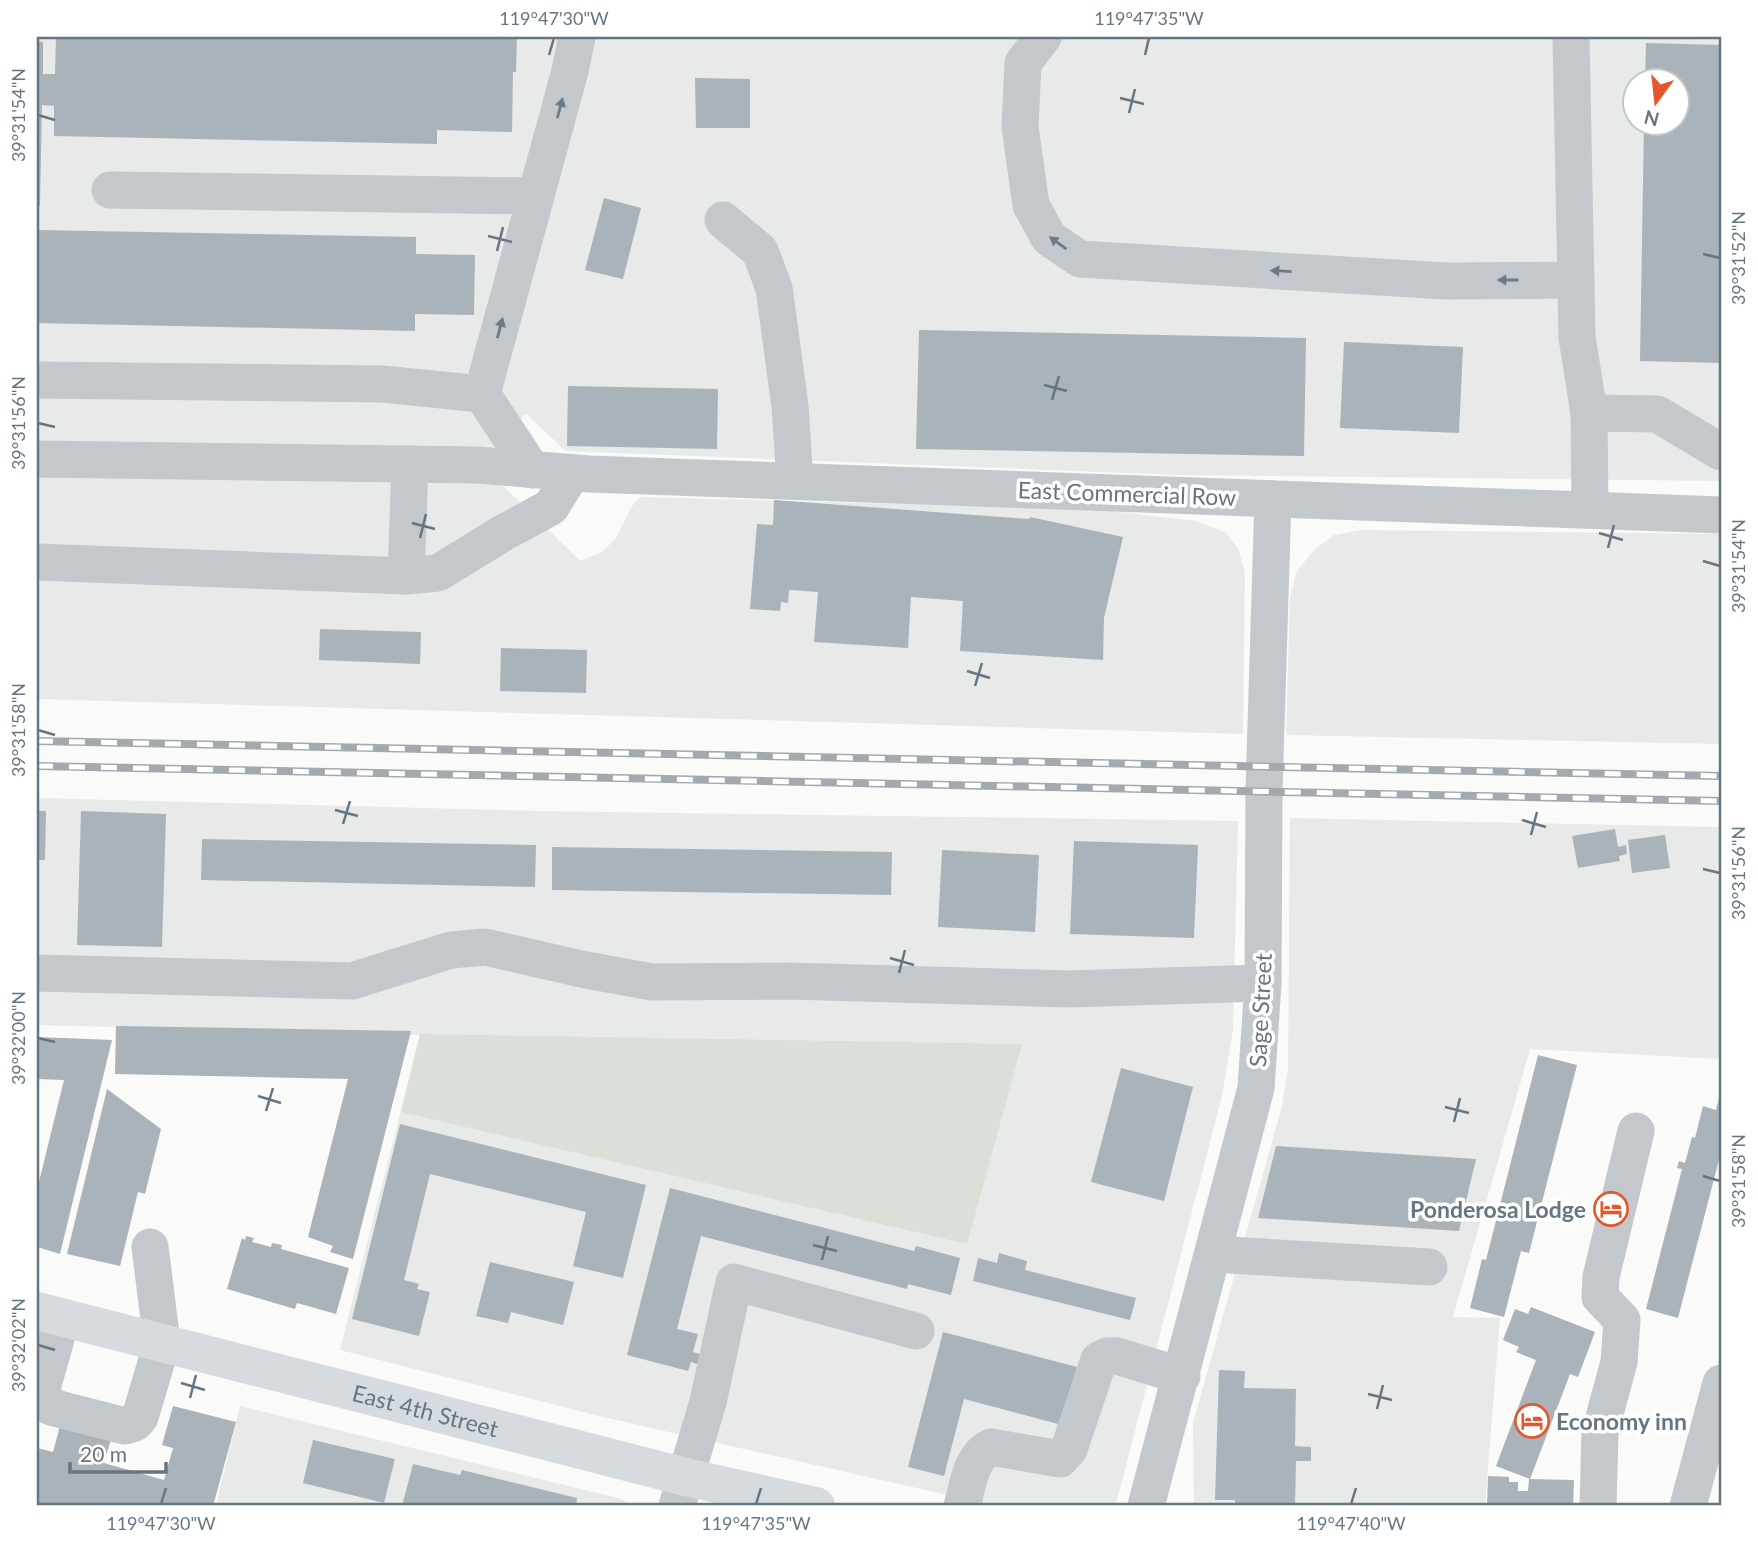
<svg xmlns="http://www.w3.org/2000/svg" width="1758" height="1543" font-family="Lato,sans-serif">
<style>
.built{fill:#e8e9e9;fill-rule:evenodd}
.green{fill:#dadfd7}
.building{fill:#aab3b9}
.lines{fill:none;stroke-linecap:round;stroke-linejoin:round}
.minor{stroke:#c3c8cc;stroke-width:37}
.major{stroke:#d6dbdf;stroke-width:38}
.rail-casing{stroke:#a2aab0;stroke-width:8}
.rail{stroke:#fff;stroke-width:5;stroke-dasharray:16;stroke-linecap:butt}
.oneway{fill:#6a7a87}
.ticks{fill:none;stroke:#657683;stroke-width:2.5}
.labels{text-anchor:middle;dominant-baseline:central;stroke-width:7;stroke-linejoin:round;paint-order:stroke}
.street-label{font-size:23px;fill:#657683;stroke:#fff}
.poi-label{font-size:23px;font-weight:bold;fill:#657683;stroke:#fff;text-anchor:end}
.neatline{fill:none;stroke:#657683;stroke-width:2.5}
.ticks-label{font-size:18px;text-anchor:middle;fill:#657683}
</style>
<rect width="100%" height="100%" fill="#fafaf8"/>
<g class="built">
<path d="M37,37H1721V481L1177,475L566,451L526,414L494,442L492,475L580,561L602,552L616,538L632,506L640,497L1096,509L1195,521L1225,532L1238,548L1245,572L1243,734L37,699ZM1636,80H1678V122H1636Z"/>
<path d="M1361,530L1721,534V744L1286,735L1290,597L1297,571L1314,550L1334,535Z"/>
<path d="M37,798L539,811L1238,821L1233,1030L1222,1096L1116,1504L1113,1506H996L603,1417L340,1350L420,1035L37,1025Z"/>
<path d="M1290,818L1721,827V1059L1530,1049L1453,1317L1500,1318L1485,1506H1194L1193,1423L1282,1106L1288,1069Z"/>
<path d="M240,1406L622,1499L630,1506H216Z"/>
</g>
<path class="green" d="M420,1034L1022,1044L967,1244L401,1112Z"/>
<g class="building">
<path d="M56,37H517L516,72H513L512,132L437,130V144L54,136V106L42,105L40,206H37V41L43,42V74H55Z"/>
<path d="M1646,43L1721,45V363L1640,361L1644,122H1678V80H1645Z"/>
<path d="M695,78L750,79V128H696Z"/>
<path d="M604,198L641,208L623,279L585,270Z"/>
<path d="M37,230L416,237V254L475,255L474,315L415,314V331L37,323Z"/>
<path d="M919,330L1306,338L1304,456L916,449Z"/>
<path d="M1344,342L1463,347L1459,433L1340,428Z"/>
<path d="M568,386L718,389L717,449L567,446Z"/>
<path d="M774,500L1029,519L1030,517L1123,537L1104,618L1103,660L960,651L963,601L911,597L908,648L814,642L818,592L789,590L788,603L781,602L780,611L750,609L757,524L773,525Z"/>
<path d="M320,629L421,632L420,664L319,660Z"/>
<path d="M501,648L587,650L586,693L500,691Z"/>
<path d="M37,811H46L45,860H37Z"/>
<path d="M81,811L166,814L162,947L77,945Z"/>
<path d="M1615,829L1618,847L1626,845L1627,854L1619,856L1620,861L1578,868L1572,836Z"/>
<path d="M1665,835L1670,868L1632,873L1628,840Z"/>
<path d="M202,839L536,845L535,887L201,880Z"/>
<path d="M1074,841L1198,845L1194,938L1070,934Z"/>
<path d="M552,847L892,852L891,895L552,890Z"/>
<path d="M942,850L1039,855L1035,932L938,927Z"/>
<path d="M116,1026L411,1031L353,1259L330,1252L333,1246L308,1237L348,1079L115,1074Z"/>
<path d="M37,1037L112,1040L60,1254L37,1247V1190L64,1080L37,1079Z"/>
<path d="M1538,1055L1577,1065L1529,1253L1521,1251L1504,1317L1470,1308L1482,1259L1486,1260Z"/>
<path d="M1121,1068L1193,1087L1164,1201L1091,1182Z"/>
<path d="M107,1089L161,1129L145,1194L138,1192L120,1266L67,1254Z"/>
<path d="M1720,1094L1721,1152L1678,1318L1646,1309L1682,1169L1677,1168L1679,1161L1685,1163L1692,1137L1695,1138L1703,1106L1716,1110Z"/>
<path d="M400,1124L646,1185L623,1278L573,1266L586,1212L430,1174L404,1280L419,1284L417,1289L430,1292L419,1336L352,1319Z"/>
<path d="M1276,1146L1476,1159L1459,1231L1258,1218Z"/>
<path d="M670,1188L914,1251L916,1246L960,1258L951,1295L908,1284L907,1289L701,1236L677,1329L698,1334L693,1352L703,1355L701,1365L691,1362L688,1371L627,1355Z"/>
<path d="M246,1236L254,1238L252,1242L271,1247L272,1243L282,1245L281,1249L349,1268L336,1314L297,1303L295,1309L227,1289L242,1238L245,1240Z"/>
<path d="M999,1253L1027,1261L1025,1270L1136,1298L1130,1320L973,1281L978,1258L997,1263Z"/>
<path d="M490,1262L574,1282L563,1325L511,1312L508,1323L476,1316Z"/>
<path d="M1531,1307L1595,1332L1578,1377L1570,1374L1530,1479L1496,1466L1536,1360L1516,1352L1519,1347L1503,1340L1515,1309L1528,1314Z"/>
<path d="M943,1332L1077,1367L1062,1425L964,1399L944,1476L908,1467Z"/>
<path d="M1219,1370L1245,1371L1244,1388L1296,1389L1295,1446L1311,1447V1461H1296L1295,1506H1235V1500H1215Z"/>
<path d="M173,1406L236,1422L213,1506H47L37,1503V1448L53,1452L62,1418L113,1432L104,1463L164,1480L173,1448L162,1445Z"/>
<path d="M313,1440L395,1459L384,1503L303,1483Z"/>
<path d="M413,1464L460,1475L462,1470L577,1498L576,1506H402Z"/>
<path d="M1488,1476L1509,1477V1482H1518V1491H1528L1529,1479L1574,1480L1573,1506H1487Z"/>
</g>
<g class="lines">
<g class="minor">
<path d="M1043,37L1023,63L1020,127L1031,205L1049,238L1080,259L1446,281L1576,280"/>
<path d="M1571,37L1577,337L1589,413"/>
<path d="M110,190L536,196"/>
<path d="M723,220L760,251L774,288L790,406L795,481"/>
<path d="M37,380L382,384L482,394"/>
<path d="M37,459L477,465L589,474L1721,515"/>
<path d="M532,470L482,394L570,71L577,37"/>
<path d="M1590,510L1589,413L1657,414L1721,452"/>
<path d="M37,562L406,576L410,464"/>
<path d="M406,576L438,573L503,533L551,507L572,473"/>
<path d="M37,973L352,981L451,950L485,947L586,970L652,982L789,981L1069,989L1263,983"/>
<path d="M1213,1254L1429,1267"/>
<path d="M62,1318L41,1392L51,1407L125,1426L135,1423L140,1417L162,1343L150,1247"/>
<path d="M677,1506L708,1402L734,1282L916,1331"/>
<path d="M962,1506C968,1486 970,1457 991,1447L1060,1459L1069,1449L1099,1360L1107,1356H1117L1182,1376"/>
<path d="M1146,1506L1256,1088L1263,983L1264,790L1273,499"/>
<path d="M1598,1506L1600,1432L1619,1362L1622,1320L1600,1297L1601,1277L1636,1131"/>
<path d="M1688,1506L1721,1383"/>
</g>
<path class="major" id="s1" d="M37,1311L686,1477L816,1506"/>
<g class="rail-casing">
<g id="rail">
<path d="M37,741L1721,776"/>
<path d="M37,766L1721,801"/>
</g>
</g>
<use href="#rail" class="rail"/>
</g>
<defs><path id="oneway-solid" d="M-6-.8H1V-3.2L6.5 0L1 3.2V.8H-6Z" transform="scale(1.75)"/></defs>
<g class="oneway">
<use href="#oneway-solid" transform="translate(560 108) rotate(-75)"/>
<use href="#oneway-solid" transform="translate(1058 243) rotate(-144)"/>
<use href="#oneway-solid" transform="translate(1281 271) rotate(-177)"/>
<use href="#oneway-solid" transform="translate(1508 280) rotate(180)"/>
<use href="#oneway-solid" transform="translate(500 328) rotate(-75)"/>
</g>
<path class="ticks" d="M549,55L554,38M1145,55L1149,38M1120,98L1144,104M1129,113L1135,89M38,115L55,120M488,236L512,242M497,251L503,227M1703,254L1720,258M1044,385L1067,391M1052,400L1059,376M38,423L55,427M412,523L435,529M1599,533L1623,540M420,538L426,514M1608,548L1614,525M1703,561L1720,566M967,671L990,678M975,686L982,663M38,730L55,735M335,810L358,816M1522,820L1546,827M343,824L350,801M1531,835L1537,812M1703,869L1720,873M890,958L914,965M899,973L905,950M38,1038L55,1042M258,1096L281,1103M1445,1107L1469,1113M266,1111L273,1088M1454,1122L1460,1098M1703,1176L1720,1181M813,1245L837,1251M822,1260L828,1236M38,1345L55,1350M181,1383L205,1390M1368,1394L1392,1400M190,1398L196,1375M1377,1409L1383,1385M161,1504L166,1488M756,1504L761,1488M1351,1504L1356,1488"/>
<defs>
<g id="hotel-ring" transform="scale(1.75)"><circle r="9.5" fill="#fff" stroke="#e4572e" stroke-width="1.5"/><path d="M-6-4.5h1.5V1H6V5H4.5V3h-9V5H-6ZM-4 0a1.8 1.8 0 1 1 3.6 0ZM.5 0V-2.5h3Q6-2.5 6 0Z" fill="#e4572e"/></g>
</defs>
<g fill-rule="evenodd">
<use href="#hotel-ring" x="1611" y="1209"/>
<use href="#hotel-ring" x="1532" y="1421"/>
</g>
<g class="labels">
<g class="street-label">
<text transform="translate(1127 493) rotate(2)">East Commercial Row</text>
<text transform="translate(1260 1010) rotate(-87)">Sage Street</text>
<text stroke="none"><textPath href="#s1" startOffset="401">East 4th Street</textPath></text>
</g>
<g class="poi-label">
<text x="1586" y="1209">Ponderosa Lodge</text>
<text x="1556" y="1421" text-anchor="start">Economy inn</text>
</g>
</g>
<rect width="1758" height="1543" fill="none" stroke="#ffffff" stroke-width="77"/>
<g transform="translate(1656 102) rotate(195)"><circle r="33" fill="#ffffff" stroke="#c1c8cd" stroke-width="2"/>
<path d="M0-5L12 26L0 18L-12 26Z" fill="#e4572e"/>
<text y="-10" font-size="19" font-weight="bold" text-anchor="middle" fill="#657683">N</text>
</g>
<path d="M70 1462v10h96v-10" fill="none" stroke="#657683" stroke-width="3.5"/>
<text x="80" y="1462" font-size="21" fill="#657683" stroke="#ffffff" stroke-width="5" paint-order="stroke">20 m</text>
<rect x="38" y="38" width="1682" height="1466" class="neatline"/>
<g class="ticks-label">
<text x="554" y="25">119°47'30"W</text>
<text x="1149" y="25">119°47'35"W</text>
<text transform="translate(19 115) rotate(-90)" y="6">39°31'54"N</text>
<text transform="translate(1739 258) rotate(-90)" y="6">39°31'52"N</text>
<text transform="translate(19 423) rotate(-90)" y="6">39°31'56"N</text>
<text transform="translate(1739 566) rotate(-90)" y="6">39°31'54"N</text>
<text transform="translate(19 730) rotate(-90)" y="6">39°31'58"N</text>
<text transform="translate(1739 873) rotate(-90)" y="6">39°31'56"N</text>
<text transform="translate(19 1038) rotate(-90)" y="6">39°32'00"N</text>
<text transform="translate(1739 1181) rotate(-90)" y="6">39°31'58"N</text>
<text transform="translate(19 1345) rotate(-90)" y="6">39°32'02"N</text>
<text x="161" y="1530">119°47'30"W</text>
<text x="756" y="1530">119°47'35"W</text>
<text x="1351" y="1530">119°47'40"W</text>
</g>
</svg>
